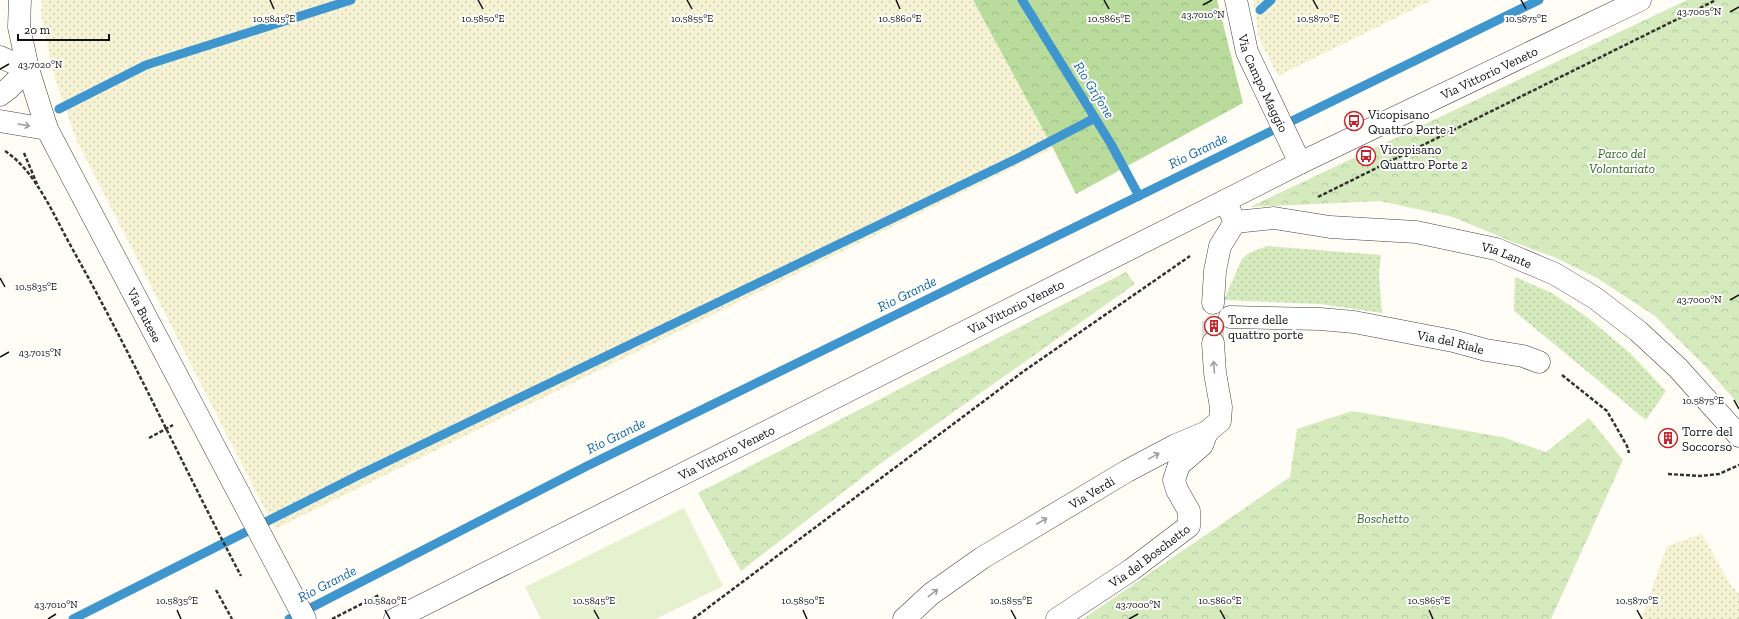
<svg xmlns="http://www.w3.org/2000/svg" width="1739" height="619" font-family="'Zilla Slab',serif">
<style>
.farmland{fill:url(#farmland-dots)}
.grass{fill:url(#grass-dots)}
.forest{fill:url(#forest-crowns)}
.park{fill:url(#park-crowns)}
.pitch{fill:#e6f2cf}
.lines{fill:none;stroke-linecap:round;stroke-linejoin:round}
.stream{stroke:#3f96cf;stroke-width:9}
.minor-tunnel{stroke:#dbdad3;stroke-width:22;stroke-dasharray:22 11;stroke-linecap:butt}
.minor-casing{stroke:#444;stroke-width:23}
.path{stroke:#333;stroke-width:2.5;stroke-dasharray:4 2;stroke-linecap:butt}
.minor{stroke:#fff;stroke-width:22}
.oneway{stroke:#a0a0a0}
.ticks{fill:none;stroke:#111;stroke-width:1.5}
.labels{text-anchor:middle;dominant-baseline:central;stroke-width:4;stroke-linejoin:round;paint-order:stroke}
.street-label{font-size:13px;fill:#111;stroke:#fff}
.poi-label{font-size:13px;fill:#111;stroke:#fff;text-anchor:start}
.park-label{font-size:13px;font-style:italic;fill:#2f6b1f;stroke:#fff}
.water-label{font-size:14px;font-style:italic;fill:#1768a6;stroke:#fff}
.ticks-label{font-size:10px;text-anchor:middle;fill:#111;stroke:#fff;stroke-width:4;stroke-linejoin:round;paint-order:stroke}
</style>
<defs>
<pattern id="farmland-dots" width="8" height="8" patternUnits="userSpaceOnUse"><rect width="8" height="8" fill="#f6f3d4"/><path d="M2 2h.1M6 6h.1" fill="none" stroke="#d2cfb5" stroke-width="1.8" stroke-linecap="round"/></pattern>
<pattern id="grass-dots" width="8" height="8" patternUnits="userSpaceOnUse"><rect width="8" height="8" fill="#d5ebbd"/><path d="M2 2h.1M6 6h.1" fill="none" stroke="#b6c8a1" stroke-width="1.8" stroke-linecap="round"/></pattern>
<pattern id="forest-crowns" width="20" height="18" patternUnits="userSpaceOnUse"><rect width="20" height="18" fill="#b9dc9c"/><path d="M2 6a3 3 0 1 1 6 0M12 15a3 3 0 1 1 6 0" fill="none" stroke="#9ebc85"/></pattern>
<pattern id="park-crowns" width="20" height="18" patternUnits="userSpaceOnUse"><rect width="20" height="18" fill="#d5ebbd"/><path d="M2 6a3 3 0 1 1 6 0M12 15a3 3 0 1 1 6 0" fill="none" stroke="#b6c8a1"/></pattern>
</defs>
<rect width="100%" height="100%" fill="#fffdf5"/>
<g class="farmland">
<path d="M42,0H973L1053,148L275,529L77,141L55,79L41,15Z"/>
<path d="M1253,0H1432L1278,76L1259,39Z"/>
<path d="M1702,534L1730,584L1739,594V619H1641L1667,546Z"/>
</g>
<g class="grass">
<path d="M1267,246L1381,255L1379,274L1382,313L1320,304L1224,300L1242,259L1249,253Z"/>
<path d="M1515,277L1552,293L1587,317L1630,353L1666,391L1646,420L1514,311Z"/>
</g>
<path class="forest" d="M973,0H1217L1243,103L1076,194L1053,148Z"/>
<g class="park">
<path d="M1687,0H1739V405L1705,366L1655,316L1597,278L1554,257L1513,242L1453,217L1380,201L1250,207Z"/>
<path d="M1126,272L1135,284L877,466L741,571L698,493Z"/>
<path d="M1352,411L1502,437L1546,452L1589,418L1623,460L1551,619H1083L1290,477L1297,429Z"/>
</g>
<path class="pitch" d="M684,508L723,586L656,619H541L525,587Z"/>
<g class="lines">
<g class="stream">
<path d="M1022,0L1111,144L1139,196"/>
<path d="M1260,10L1271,0"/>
<path d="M59,109L146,65L351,0"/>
<path d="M73,619L359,475L1018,158L1095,118"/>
<path d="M289,619L587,466L1539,0"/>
</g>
<path class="minor-tunnel" d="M1213,343V303"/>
<g class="minor-casing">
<g id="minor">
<path id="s1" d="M20,0L19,27L28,69L47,129L305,619"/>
<path id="s2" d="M1236,0L1247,52L1300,163"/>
<path d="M0,57L28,69L8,89L0,95"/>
<path d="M0,121L47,129"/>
<path id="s3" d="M1225,201L1235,222L1274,218L1330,227L1416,232L1496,249L1555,274L1595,298L1638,331L1678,368L1739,436"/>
<path d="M1213,303L1215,271L1220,246L1235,222"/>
<path id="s4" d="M1230,317L1320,319L1354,322L1453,341L1486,350L1523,356L1539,362"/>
<path id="s5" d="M395,619L1300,163L1640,0"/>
<path id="s6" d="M904,619L931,594L982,558L1127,471L1176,445L1207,432L1220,421L1221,407L1215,373L1213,343"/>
<path id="s7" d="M1057,619L1131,570L1189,526V511L1177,490L1174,480L1179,465L1202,445L1207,432"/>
</g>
</g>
<g class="path">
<path d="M5,151C36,171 55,218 73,250C133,357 184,468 241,576"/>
<path d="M24,153L37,184"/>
<path d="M1318,197L1716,0"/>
<path d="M1562,375L1607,411L1627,446L1629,453"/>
<path d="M149,438L173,425"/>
<path d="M1668,474L1700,476L1719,474L1739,465"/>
<path d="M216,590L232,619"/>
<path d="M332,619L379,595"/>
<path d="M693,619L1024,371L1190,256"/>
</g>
<use href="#minor" class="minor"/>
</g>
<defs><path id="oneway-shaft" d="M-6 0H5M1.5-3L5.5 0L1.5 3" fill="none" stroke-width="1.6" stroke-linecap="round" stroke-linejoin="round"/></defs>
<g class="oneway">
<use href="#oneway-shaft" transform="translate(24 125) rotate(10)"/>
<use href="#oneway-shaft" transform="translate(1214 367) rotate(-94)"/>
<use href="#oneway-shaft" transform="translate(1154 456) rotate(-29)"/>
<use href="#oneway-shaft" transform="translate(1042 521) rotate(-30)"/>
<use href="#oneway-shaft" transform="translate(933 593) rotate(-38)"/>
</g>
<path class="ticks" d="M270,0L274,9M478,0L483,9M687,0L692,9M896,0L900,9M1104,0L1109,9M1313,0L1318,9M1521,0L1526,9M1203,5L1212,0M1730,12L1739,7M0,69L9,64M0,278L5,287M1730,300L1739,295M0,357L9,352M1734,400L1739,409M177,610L181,619M385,610L390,619M594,610L599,619M803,610L807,619M1011,610L1016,619M1220,610L1225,619M1429,610L1433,619M1637,610L1642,619M48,619L56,614M1129,619L1138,614"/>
<defs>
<g id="bus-ring" transform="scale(1)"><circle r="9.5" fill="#fff" stroke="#c4262e" stroke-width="1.5"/><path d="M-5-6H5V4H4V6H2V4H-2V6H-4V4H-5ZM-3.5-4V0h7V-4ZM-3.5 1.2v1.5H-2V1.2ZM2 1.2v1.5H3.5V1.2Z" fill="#c4262e"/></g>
<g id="building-ring" transform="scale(1)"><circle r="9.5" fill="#fff" stroke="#c4262e" stroke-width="1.5"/><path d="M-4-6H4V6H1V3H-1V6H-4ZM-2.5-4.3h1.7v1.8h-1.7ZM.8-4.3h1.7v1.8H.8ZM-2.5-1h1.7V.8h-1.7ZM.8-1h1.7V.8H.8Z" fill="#c4262e"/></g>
</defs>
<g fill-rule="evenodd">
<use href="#bus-ring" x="1354" y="121"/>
<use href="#bus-ring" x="1366" y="156"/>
<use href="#building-ring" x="1214" y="326"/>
<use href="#building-ring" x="1668" y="438"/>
</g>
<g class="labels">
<g class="street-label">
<text stroke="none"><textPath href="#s5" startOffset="1223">Via Vittorio Veneto</textPath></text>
<text stroke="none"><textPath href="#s2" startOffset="88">Via Campo Maggio</textPath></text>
<text stroke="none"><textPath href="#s3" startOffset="299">Via Lante</textPath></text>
<text stroke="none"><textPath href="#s5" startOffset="695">Via Vittorio Veneto</textPath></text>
<text stroke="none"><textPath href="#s1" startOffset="343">Via Butese</textPath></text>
<text stroke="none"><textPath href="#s4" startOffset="223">Via del Riale</textPath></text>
<text stroke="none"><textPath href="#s5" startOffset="371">Via Vittorio Veneto</textPath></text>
<text stroke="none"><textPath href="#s6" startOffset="227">Via Verdi</textPath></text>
<text stroke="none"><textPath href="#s7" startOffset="112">Via del Boschetto</textPath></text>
</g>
<g class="poi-label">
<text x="1368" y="114">Vicopisano<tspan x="1368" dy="15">Quattro Porte 1</tspan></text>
<text x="1380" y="149">Vicopisano<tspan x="1380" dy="15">Quattro Porte 2</tspan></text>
<text x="1228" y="319">Torre delle<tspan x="1228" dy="15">quattro porte</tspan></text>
<text x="1682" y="431">Torre del<tspan x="1682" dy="15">Soccorso</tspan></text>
</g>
<g class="park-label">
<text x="1622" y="153">Parco del<tspan x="1622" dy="15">Volontariato</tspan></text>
<text x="1383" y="518">Boschetto</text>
</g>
<g class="water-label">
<text transform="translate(1094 90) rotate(58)">Rio Grifone</text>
<text transform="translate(1198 151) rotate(-26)">Rio Grande</text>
<text transform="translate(907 294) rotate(-26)">Rio Grande</text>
<text transform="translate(616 436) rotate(-26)">Rio Grande</text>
<text transform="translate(327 584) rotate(-27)">Rio Grande</text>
</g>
</g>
<g class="ticks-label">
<text x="1699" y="15">43.7005°N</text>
<text x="1203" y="18">43.7010°N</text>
<text x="274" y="22">10.5845°E</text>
<text x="483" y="22">10.5850°E</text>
<text x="692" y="22">10.5855°E</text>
<text x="900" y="22">10.5860°E</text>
<text x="1109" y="22">10.5865°E</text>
<text x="1318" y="22">10.5870°E</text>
<text x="1526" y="22">10.5875°E</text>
<text x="40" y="68">43.7020°N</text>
<text x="36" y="290">10.5835°E</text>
<text x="1699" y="303">43.7000°N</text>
<text x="40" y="356">43.7015°N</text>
<text x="1703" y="404">10.5875°E</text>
<text x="177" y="604">10.5835°E</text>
<text x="385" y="604">10.5840°E</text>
<text x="594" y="604">10.5845°E</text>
<text x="803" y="604">10.5850°E</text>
<text x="1011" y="604">10.5855°E</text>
<text x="1220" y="604">10.5860°E</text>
<text x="1429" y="604">10.5865°E</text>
<text x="1637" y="604">10.5870°E</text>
<text x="56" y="608">43.7010°N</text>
<text x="1138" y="608">43.7000°N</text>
</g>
<path d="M18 34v6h91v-6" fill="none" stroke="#111111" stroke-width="2"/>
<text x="24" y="34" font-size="12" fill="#111111" stroke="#ffffff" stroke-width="3" paint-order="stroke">20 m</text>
</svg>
